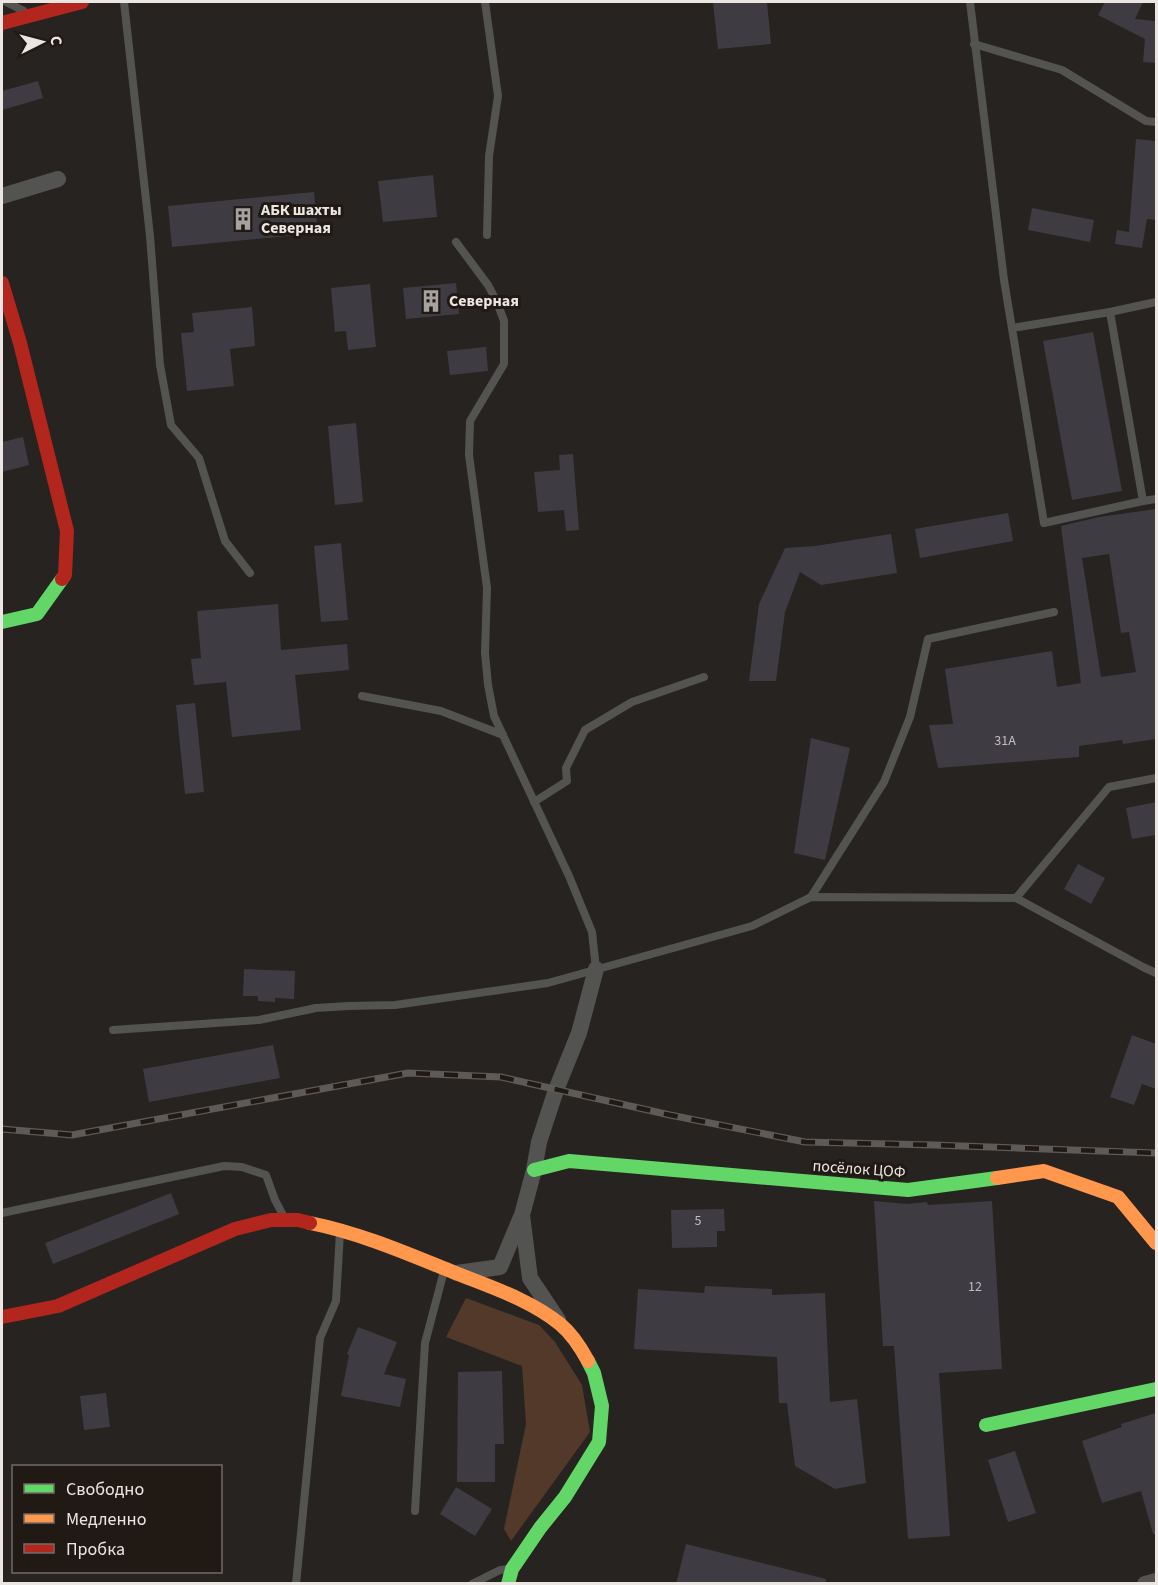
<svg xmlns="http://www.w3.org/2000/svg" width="1158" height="1585" font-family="'Source Sans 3',sans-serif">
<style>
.green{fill:#52392a}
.building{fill:#3f3b42;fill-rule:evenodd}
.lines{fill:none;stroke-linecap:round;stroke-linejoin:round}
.lane{stroke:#535351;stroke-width:8}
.street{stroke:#535351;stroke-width:16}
.fast{stroke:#63d668;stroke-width:14}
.slow{stroke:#ff974d;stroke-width:14}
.jam{stroke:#b3261e;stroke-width:14}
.rail-casing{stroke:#5d5a57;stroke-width:7}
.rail{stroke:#201914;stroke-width:4.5;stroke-dasharray:14;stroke-linecap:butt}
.labels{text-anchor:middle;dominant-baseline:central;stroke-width:6;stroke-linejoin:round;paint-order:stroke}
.number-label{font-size:14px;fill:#c1bbbb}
.poi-label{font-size:16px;font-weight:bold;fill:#ece6e3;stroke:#201914;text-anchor:start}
.street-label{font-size:16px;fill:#ece6e3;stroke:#201914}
</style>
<rect width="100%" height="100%" fill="#272320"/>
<path class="green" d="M466,1298L539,1325L555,1342L582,1385L590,1432L511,1541L504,1529L526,1424L522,1366L446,1337Z"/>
<g class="building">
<path d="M713,2H767L771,44L718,49Z"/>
<path d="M1105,2H1143L1135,19L1156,21V63L1143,62L1145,39L1098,15Z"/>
<path d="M38,81L43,98L2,110V91Z"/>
<path d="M1136,139L1156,141V220L1147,219L1142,248L1115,244L1117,230L1129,232Z"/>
<path d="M433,175L437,217L383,222L378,181Z"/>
<path d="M314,192L318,233L172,247L168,206Z"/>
<path d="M1032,208L1094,220L1090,242L1028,230Z"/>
<path d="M456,283L459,314L406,319L403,288Z"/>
<path d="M370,284L376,347L348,350L346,331L335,332L331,288Z"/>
<path d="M252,307L255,346L230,349L234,386L187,391L181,333L194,332L192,313Z"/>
<path d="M1093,332L1122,491L1072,500L1043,341Z"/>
<path d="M486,347L488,371L450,375L447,351Z"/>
<path d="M356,423L363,502L335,505L328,426Z"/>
<path d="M23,437L29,465L2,472V442Z"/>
<path d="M573,454L579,530L566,531L564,510L538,512L534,472L560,470L559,455Z"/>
<path d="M1156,509V739L1123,744L1122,740L1079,746V757L938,768L929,725L953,724L945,669L1052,651L1057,687L1081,683L1061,526L1099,517ZM1109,554L1121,633L1129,632L1136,672L1101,677L1082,558Z"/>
<path d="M1008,513L1013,541L920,558L915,529Z"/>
<path d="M891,534L897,573L821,585L800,572L785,612L776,681H749L759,604L785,548L815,546Z"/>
<path d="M341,543L348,620L321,622L314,546Z"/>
<path d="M278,604L281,650L347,644L349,670L295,675L301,730L232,737L226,682L194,685L191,659L201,658L197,611Z"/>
<path d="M195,703L204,792L185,794L176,705Z"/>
<path d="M811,738L850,748L825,860L794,853Z"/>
<path d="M1156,802V835L1132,839L1126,808Z"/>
<path d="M1078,864L1105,878L1091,904L1064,889Z"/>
<path d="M244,969L295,971L294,999L275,998V1002L258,1001V996H243Z"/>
<path d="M1132,1035L1156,1044V1089L1142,1084L1134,1105L1110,1097Z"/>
<path d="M273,1045L280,1078L149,1102L143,1069Z"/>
<path d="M171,1193L179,1214L53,1264L45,1243Z"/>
<path d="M874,1201L907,1204L927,1202L928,1205L992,1201L1002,1369L939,1373L950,1536L908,1539L894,1346H883Z"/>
<path d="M724,1209L725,1231H717V1247L672,1248L671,1210Z"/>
<path d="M705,1286L772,1289V1295L825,1293L830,1402L857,1399L866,1483L835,1489L795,1466L787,1403H779L777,1357L634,1349L638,1289L704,1293Z"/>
<path d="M358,1327L397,1342L384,1374L406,1379L400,1407L341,1396L349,1355L347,1354Z"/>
<path d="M502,1371L504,1444H495V1482H457L458,1372Z"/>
<path d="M106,1393L110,1427L84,1430L80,1396Z"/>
<path d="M1156,1413V1534H1153L1141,1491L1102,1503L1082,1441L1122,1427L1121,1424Z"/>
<path d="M1015,1451L1036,1513L1008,1522L988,1460Z"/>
<path d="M456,1487L492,1509L475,1536L440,1514Z"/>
<path d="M686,1544L826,1579V1584H676Z"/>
</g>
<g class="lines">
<g class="lane">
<path d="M6,2L24,11"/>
<path d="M124,2L150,236L160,365L171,425L199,458L225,541L250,573"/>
<path d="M485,2L498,96L489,156L487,235"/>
<path d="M970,2L1004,280L1044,523L1143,501L1110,312L1012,328"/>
<path d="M974,44L1062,70L1146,121L1156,122"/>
<path d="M456,242L488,285L497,302L504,321V364L470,421L469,455L487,588L485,653L488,685L494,716L569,876L592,932L596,969"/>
<path d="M1110,312L1156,302"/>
<path d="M1143,501L1156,499"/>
<path d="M362,696L441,711L503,735"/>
<path d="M534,802L567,781L566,768L585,730L632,702L704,677"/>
<path d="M811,897L884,782L910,717L928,639L1054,612"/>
<path d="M1016,898L1109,787L1156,778"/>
<path d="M113,1030L259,1020L316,1008L348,1006L395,1005L548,983L752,926L811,897L1016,898L1143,967L1156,973"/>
<path d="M2,1213L224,1166L242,1167L266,1175L275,1200L284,1217"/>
<path d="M415,1511L425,1343L444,1271"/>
<path d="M296,1584L320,1338L336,1301L340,1232"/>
<path d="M472,1584L500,1570L511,1569"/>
</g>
<g class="street">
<path d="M2,196L58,179"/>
<path d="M457,1273L500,1267L521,1217"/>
<path d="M558,1320L530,1278L522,1215L534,1170L539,1142L556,1090L579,1033L596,969"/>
<path d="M1145,1584L1156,1581"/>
</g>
<g class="fast">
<path d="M2,622L37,614L62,579"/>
<path d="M534,1170L569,1161L908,1190L997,1178"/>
<path d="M986,1425L1156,1389"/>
<path d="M508,1584L512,1569L540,1528L565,1497L599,1442L602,1406L594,1373L588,1361"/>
</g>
<g class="slow">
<path d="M997,1178L1044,1171L1118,1197L1156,1243"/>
<path d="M310,1223C360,1233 406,1253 453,1272C490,1287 529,1299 560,1324C572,1334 581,1348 588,1361"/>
</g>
<g class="jam">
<path d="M2,23L82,2"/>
<path d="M2,283L20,343L67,531L65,575L62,579"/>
<path d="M2,1317L58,1306L235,1229L271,1220H298L310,1223"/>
</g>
<g class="rail-casing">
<path id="rail" d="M2,1129L72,1135L408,1073L501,1077L670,1115L805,1142L934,1145L1156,1153"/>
</g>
<use href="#rail" class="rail"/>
</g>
<defs>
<g id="building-bare" transform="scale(1.8)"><path d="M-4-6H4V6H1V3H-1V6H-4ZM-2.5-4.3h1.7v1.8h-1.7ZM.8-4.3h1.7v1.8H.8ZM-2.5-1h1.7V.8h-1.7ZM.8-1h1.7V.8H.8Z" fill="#a7a29f" stroke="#201914" stroke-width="2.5" paint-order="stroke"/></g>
</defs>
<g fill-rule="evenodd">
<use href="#building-bare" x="243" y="219"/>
<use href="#building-bare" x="431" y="301"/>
</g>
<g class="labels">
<g class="number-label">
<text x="1005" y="741">31А</text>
<text x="698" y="1221">5</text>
<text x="975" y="1287">12</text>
</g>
<g class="poi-label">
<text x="261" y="210">АБК шахты<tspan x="261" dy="18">Северная</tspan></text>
<text x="449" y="301">Северная</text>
</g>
<g class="street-label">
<text transform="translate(859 1169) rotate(4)">посёлок ЦОФ</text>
</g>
</g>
<rect width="1158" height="1585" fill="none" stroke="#ece6e3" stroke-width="6"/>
<rect x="12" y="1465" width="210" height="108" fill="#201914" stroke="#726b67" stroke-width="1.5"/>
<rect x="24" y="1484" width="30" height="9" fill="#63d668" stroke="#726b67" stroke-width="1.5"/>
<text x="66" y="1495" font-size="18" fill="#ece6e3">Свободно</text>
<rect x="24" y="1514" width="30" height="9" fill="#ff974d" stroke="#726b67" stroke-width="1.5"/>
<text x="66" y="1525" font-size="18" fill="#ece6e3">Медленно</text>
<rect x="24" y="1544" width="30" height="9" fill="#b3261e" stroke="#726b67" stroke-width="1.5"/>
<text x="66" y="1555" font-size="18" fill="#ece6e3">Пробка</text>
<g transform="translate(42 42) rotate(84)" stroke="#201914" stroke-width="4.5" paint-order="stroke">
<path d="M0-4.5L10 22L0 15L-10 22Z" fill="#ece6e3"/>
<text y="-9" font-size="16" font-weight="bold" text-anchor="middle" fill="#ece6e3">С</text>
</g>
</svg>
